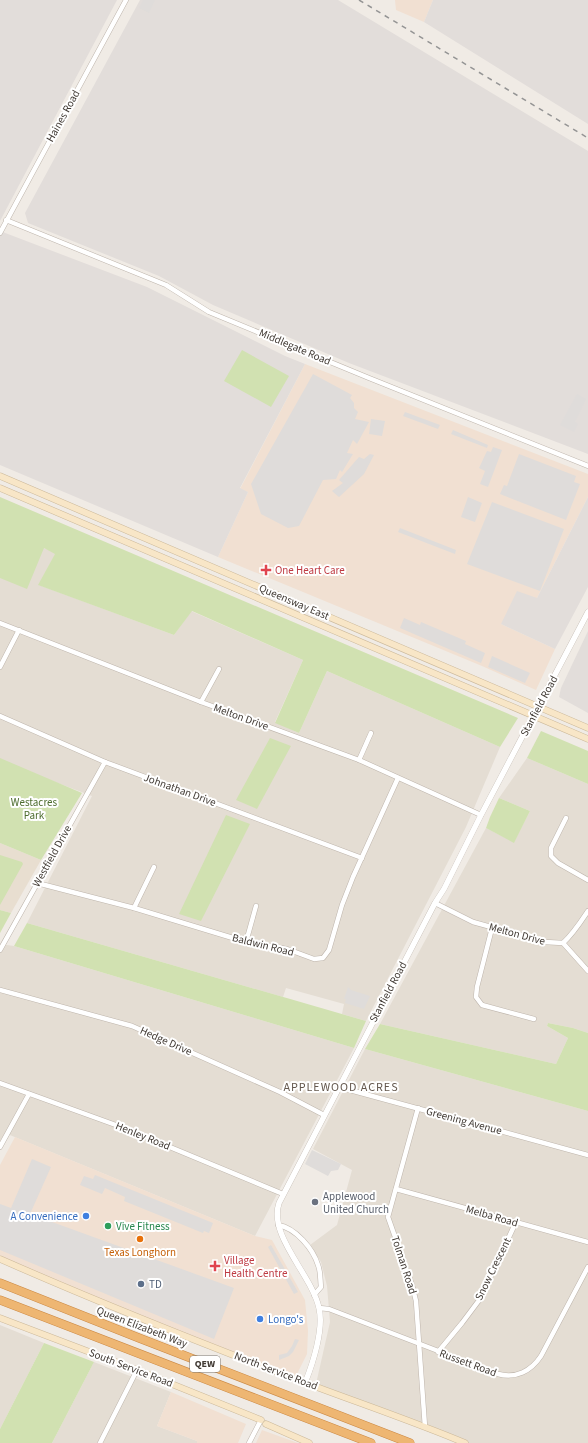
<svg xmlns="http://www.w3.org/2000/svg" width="588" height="1443" font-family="'Source Sans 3',sans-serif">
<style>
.residential{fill:#e4ddd3}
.commercial{fill:#f1e0d2}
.industrial{fill:#e2ddda}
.education{fill:#e8ded0}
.green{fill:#d1e1b1}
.parking{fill:#dfdcda}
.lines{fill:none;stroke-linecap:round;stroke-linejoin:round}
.minor-casing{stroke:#beb5ac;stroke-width:5.5}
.tertiary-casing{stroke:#beb5ac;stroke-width:6}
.secondary-casing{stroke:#cbb899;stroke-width:7}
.motorway-casing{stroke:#cb8944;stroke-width:9}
.minor{stroke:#fff;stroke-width:4.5}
.tertiary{stroke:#fff;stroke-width:5.5}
.secondary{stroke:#f8e6c7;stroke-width:6}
.motorway{stroke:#eeb672;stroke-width:8}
.rail{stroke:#949494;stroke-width:1.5;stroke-dasharray:5 5;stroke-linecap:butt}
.health-dot{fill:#e0444e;stroke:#fff;stroke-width:1.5}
.worship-dot{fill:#6b7280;stroke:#fff;stroke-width:1.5}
.shop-dot{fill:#3f7fe0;stroke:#fff;stroke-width:1.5}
.leisure-dot{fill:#2e9e5b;stroke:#fff;stroke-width:1.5}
.food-dot{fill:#e8710a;stroke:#fff;stroke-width:1.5}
.service-dot{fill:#5c6f8a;stroke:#fff;stroke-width:1.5}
.labels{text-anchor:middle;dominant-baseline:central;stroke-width:4;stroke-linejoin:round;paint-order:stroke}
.shield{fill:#fff;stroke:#7b7672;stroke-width:1}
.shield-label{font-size:10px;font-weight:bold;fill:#423b35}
.street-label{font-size:11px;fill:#423b35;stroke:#fff}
.health-label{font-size:11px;fill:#be3a42;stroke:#fff;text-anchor:start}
.park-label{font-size:11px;fill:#4e6d2f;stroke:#fff}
.worship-label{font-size:11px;fill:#5b616d;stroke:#fff;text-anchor:start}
.shop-label{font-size:11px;fill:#366cbe;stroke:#fff;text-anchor:end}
.leisure-label{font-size:11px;fill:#27864d;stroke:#fff;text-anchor:start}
.food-label{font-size:11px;fill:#c56008;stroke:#fff}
.service-label{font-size:11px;fill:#4e5e75;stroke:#fff;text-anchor:start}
.neighbourhood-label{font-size:12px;letter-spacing:1px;fill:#64584e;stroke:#fff}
</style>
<rect width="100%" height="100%" fill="#f0ebe5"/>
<g class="residential">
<path d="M0,530L56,553L39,585L174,635L191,611L303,660L275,722L299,733L327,671L500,747L466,827L366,1021L342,1014L344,1004L286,988L283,997L27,923L92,796L0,761Z"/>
<path d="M527,758L588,784V1033L573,1028L548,1023L547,1026L568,1038L556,1064L380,1024L486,828L514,842L530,811L499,798Z"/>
<path d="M0,944L14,946L354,1048L255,1236L5,1133L0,1141Z"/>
<path d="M365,1049L588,1111V1443H464L316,1384L330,1322L327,1286L321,1262L310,1245L337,1225L352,1170L313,1149Z"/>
<path d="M0,1325L44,1343L0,1429Z"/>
<path d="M94,1362L171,1392L157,1426L197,1441V1443H52Z"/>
</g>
<g class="commercial">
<path d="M395,0H433L424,22L396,10Z"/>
<path d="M305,364L588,474V497L537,598L501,624L555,649L536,690L482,666L218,557L248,492L240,489Z"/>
<path d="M15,1137L255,1236L272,1240L305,1300L308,1331L307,1354L296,1376L0,1262V1165Z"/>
<path d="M171,1392L246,1424L238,1443H197V1441L157,1426Z"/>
<path d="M262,1430L298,1443H256Z"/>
</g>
<g class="industrial">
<path d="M0,0H117L0,221Z"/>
<path d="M140,0H338L588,151V454L349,363L213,305L159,276L28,223L25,213Z"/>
<path d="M433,0H588V124L424,22Z"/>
<path d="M0,231L147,287L285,356L305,364L240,488L248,492L218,557L0,465Z"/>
<path d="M588,497V587L555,649L501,624L517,591L537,598Z"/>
<path d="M588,631V713L559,697L561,688Z"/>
</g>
<path class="education" d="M0,843L41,860L11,913L0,910Z"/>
<g class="green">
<path d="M242,350L289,376L271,407L224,381Z"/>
<path d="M0,497L518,718L500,747L327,671L299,733L275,723L303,660L192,611L174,635L38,585L55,554L44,548L27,589L0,578Z"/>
<path d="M541,731L588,751V784L527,758Z"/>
<path d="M270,738L291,746L257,809L236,800Z"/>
<path d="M0,758L82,793L41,860L0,843Z"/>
<path d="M499,798L530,811L514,843L486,828L490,817Z"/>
<path d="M226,815L250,824L201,921L179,914Z"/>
<path d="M0,855L22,862L23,864L0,905Z"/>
<path d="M0,910L11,913L0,933Z"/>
<path d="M27,923L366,1021L354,1048L14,946Z"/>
<path d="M548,1023L573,1028L588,1033V1111L365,1049L380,1024L556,1064L568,1038L547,1026Z"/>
<path d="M44,1343L94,1362L52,1443H0V1429Z"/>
</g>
<g class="parking">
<path d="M143,0H155L149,13L139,8Z"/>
<path d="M313,374L352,395L350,398L354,403V408L358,412L355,419L369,422L357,444L353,440L347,453L353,454L342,472L340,470L336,479L323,480L299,526L288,528L261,514L251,484Z"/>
<path d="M577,394L586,399L575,422L578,424L574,432L560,425Z"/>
<path d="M405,412L440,425L438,429L403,416Z"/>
<path d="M371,419L385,421L382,436L369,434Z"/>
<path d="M453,430L488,445L487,448L451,434Z"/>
<path d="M493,447L502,450L488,487L480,484L485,471L479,468L487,451L491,452Z"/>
<path d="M370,454L374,455L364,474L339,497L332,491L343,483L339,480L359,457L364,459Z"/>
<path d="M519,454L576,476L574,482L580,484L566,520L500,494L504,485L507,486Z"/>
<path d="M468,497L482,503L475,522L461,517Z"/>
<path d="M492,502L564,529L540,591L467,564Z"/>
<path d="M400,528L456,550L455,554L398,532Z"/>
<path d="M404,618L420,625L421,622L466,641L465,644L485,653L481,663L400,628Z"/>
<path d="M492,656L530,673L525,683L488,667Z"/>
<path d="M348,987L351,990L370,996L364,1009L345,1003L346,999H344Z"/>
<path d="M312,1150L341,1164L338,1170L331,1171L328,1176L305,1164Z"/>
<path d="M32,1159L51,1167L30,1214L234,1288L214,1339L0,1250V1204L11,1208Z"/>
<path d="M95,1175L213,1223L209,1233L204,1231L203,1233L124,1201L125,1197L105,1188L102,1194L80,1185L84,1176L93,1179Z"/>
<path d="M271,1245L298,1292L294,1294L268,1247Z"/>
<path d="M295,1339L299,1340L293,1352L289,1356L279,1360V1355L287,1353L292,1346Z"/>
</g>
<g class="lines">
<g class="minor-casing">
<g id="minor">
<path d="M6,220L166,285L209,312L369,378L588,466"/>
<path d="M0,233L126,0"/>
<path d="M0,623L201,702L359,760L481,815"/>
<path d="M0,667L19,630"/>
<path d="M201,702L219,669"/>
<path d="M0,716L105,762L362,858"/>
<path d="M359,760L371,733"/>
<path d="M566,818L551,848V856L558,863L588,880"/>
<path d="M37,883L134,908L246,942L287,949L314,959L323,958L329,950L342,905L353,877L398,778"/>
<path d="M435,903L473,922L545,942L563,943C573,934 580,923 588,911"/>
<path d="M134,908L154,867"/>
<path d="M492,928L477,987L476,997L482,1005L534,1019"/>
<path d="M246,942L256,906"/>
<path d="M563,943L588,971"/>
<path d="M0,950L105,762"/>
<path d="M0,990L132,1026L280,1092L324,1115"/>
<path d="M0,1083L124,1128L283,1194"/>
<path d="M339,1087L588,1155"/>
<path d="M418,1108L388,1217L412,1285L416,1301L425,1427"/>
<path d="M0,1147L29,1094"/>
<path d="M396,1189L588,1242"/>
<path d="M278,1225C296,1228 313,1249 318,1265C321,1272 320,1280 321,1287L314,1295"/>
<path d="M319,1308L329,1309L498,1374C516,1379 531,1371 541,1356L588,1267"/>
<path d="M438,1352L462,1323L480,1299L516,1222"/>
<path d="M100,1443L137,1370"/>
<path d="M249,1443L261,1420"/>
</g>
</g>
<g class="tertiary-casing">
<path id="tertiary" d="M305,1383C313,1363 324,1329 319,1308C312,1275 268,1236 279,1203L435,903L444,889L481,815L588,612"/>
</g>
<g class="secondary-casing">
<g id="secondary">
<path d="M0,476L588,728"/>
<path d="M0,488L588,739"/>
<path d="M0,1259C98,1302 198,1342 298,1380C353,1401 410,1420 465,1443"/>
<path d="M0,1318L137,1370L261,1420"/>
<path d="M266,1424L309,1443"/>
</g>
</g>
<g class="motorway-casing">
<g id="motorway">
<path d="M0,1283L139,1338L410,1443"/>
<path d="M0,1300L371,1443"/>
</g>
</g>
<use href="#minor" class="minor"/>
<use href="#tertiary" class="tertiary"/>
<use href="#secondary" class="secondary"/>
<use href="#motorway" class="motorway"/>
<path class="rail" d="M359,0L588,138"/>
</g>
<g class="health-dot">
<path d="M264 564h4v4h4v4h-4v4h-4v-4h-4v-4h4z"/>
<path d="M213 1260h4v4h4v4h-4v4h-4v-4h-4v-4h4z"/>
</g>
<circle class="worship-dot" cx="315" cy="1202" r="4"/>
<g class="shop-dot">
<circle cx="86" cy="1216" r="4"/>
<circle cx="260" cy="1319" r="4"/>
</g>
<circle class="leisure-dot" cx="108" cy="1226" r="4"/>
<circle class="food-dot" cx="140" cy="1239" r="4"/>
<circle class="service-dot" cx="141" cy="1284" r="4"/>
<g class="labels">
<rect class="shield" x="190" y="1356" width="30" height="16" rx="3"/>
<g class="shield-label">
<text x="205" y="1364">QEW</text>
</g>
<g class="street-label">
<text transform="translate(63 116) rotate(-61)">Haines Road</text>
<text transform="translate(295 347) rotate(23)">Middlegate Road</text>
<text transform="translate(294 602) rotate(23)">Queensway East</text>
<text transform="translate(539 706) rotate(-62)">Stanfield Road</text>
<text transform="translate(241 717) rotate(20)">Melton Drive</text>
<text transform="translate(180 790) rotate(20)">Johnathan Drive</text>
<text transform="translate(52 856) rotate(-61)">Westfield Drive</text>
<text transform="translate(517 934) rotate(15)">Melton Drive</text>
<text transform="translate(263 945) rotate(14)">Baldwin Road</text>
<text transform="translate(388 992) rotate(-62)">Stanfield Road</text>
<text transform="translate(166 1041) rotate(24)">Hedge Drive</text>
<text transform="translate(464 1121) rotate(15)">Greening Avenue</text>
<text transform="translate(143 1136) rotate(22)">Henley Road</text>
<text transform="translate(492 1216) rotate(16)">Melba Road</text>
<text transform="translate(404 1265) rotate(72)">Tolman Road</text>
<text transform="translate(493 1269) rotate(-64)">Snow Crescent</text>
<text transform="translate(142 1327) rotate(21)">Queen Elizabeth Way</text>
<text transform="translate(468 1363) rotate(20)">Russett Road</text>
<text transform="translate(131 1368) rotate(21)">South Service Road</text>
<text transform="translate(276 1371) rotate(21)">North Service Road</text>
</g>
<g class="health-label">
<text x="275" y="570">One Heart Care</text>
<text x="224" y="1260">Village<tspan x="224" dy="13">Health Centre</tspan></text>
</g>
<g class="park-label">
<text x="34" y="802">Westacres<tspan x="34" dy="13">Park</tspan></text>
</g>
<g class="worship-label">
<text x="323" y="1196">Applewood<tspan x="323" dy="13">United Church</tspan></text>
</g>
<g class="shop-label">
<text x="78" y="1216">A Convenience</text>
<text x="268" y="1319" text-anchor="start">Longo's</text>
</g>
<g class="leisure-label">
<text x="116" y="1226">Vive Fitness</text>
</g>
<g class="food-label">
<text x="140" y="1252">Texas Longhorn</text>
</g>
<g class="service-label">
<text x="149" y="1284">TD</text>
</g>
<g class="neighbourhood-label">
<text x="341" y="1087">APPLEWOOD ACRES</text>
</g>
</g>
</svg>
